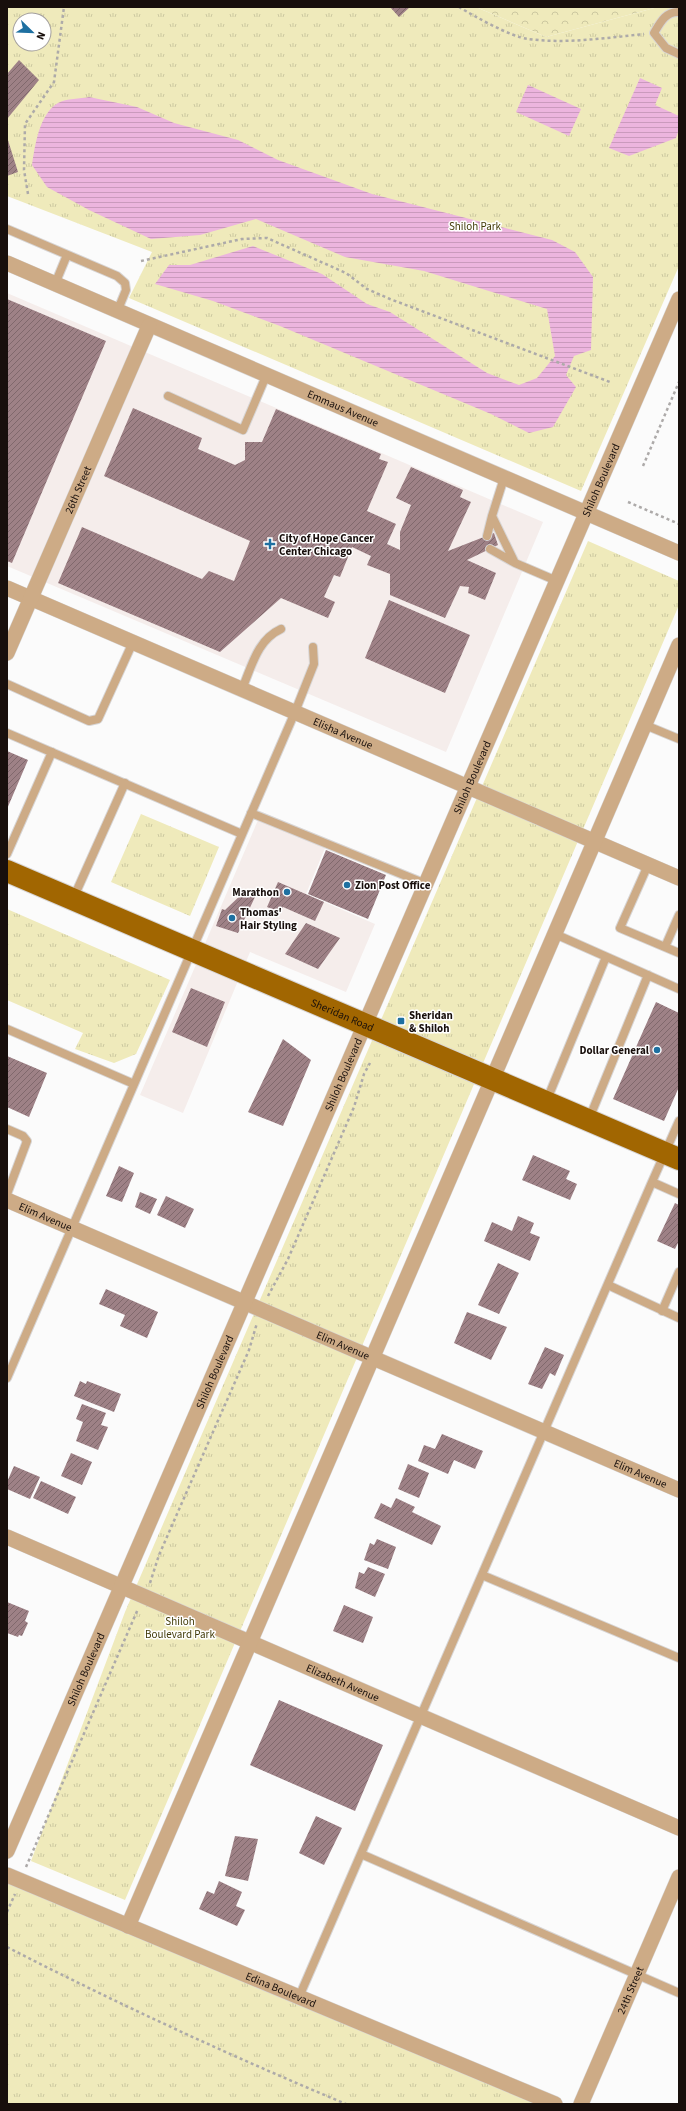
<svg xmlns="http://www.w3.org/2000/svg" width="686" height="2111" viewBox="0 0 686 2111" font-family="'Source Sans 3',sans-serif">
<defs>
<pattern id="forest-crowns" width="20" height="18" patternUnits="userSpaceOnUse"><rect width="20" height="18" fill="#efeabb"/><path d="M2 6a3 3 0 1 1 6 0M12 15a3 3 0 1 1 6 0" fill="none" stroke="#ccc8a0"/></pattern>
<pattern id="park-tufts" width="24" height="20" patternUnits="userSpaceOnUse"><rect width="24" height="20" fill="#efeabb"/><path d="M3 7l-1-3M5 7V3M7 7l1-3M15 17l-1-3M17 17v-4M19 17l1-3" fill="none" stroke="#ccc8a0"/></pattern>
<pattern id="water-rules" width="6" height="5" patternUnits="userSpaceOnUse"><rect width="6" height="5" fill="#ecb5de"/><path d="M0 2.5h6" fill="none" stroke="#ca9abd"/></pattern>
<pattern id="building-hatch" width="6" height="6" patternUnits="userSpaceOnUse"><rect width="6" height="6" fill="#9e8186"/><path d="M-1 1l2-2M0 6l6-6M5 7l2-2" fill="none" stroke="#80686c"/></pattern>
</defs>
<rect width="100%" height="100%" fill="#fbfbfb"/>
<path fill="#f5edeb" d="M7 293 543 522 446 752 7 566Z
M258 820 325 848 306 894 375 924 346 992 250 952 183 1113 140 1095Z"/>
<path fill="url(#forest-crowns)" d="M476 7H658L546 37Z"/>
<path fill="url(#park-tufts)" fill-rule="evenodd" d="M7 7H476L546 37 658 7H679V266L581 491 129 298 152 252 7 196ZM20 20H44V44H20Z
M588 541 679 581V605L125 1900 31 1861 125 1612Z
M141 814 219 847 190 916 111 882Z
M7 909 170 980 136 1054 114 1063 75 1049 83 1033 7 1000Z
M7 1875 555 2104H7Z"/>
<path fill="url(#water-rules)" d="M640 78 662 88 655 105 679 116V129L676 138 629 156 609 148Z
M528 85 581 109 569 136 516 112Z
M89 97 137 107 174 123 238 140 278 160 372 194 552 240 575 252 593 277 591 350 574 356 566 375 576 387 553 427 529 433 491 414 280 326 213 301 155 284 169 265H190L253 246 322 274 367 304 390 312 487 373 519 385 537 378 555 356 547 309 424 271 345 257 256 219 200 235 151 239 89 210 47 187 32 165C35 146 39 114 58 103 66 98 81 99 89 97Z"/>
<path fill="url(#building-hatch)" d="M390 7H410L399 17Z
M19 60 39 80 7 119V74Z
M7 137 18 172 7 176Z
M7 299 106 341 12 563 7 561Z
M133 408 202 438 198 449 235 465 245 460V442H262L276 409 381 454 379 459 388 462 367 511 396 524 387 544 400 550V532L411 505 396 498 411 467 463 490 460 497 471 502 448 551 494 533 498 545 467 560 496 573 485 600 468 593 469 587 460 586 445 618 390 595V574L367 565 371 556 352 547 340 577 334 575 324 597 335 602 328 618 281 598 220 652 58 583 82 527 202 579 209 571 234 581 250 541 104 476Z
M389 600 470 635 445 693 365 658Z
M7 751 28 760 7 809Z
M326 850 386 875 368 919 308 894Z
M278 882 324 902 315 921 283 907 280 912 267 907Z
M244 892 255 897 238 933 216 926 222 909 225 910Z
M306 923 340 938 318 969 285 954Z
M191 988 225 1002 207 1047 172 1032Z
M656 1002 679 1013V1087L664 1121 613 1099Z
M283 1039 311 1060 283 1126 248 1112Z
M7 1056 47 1073 29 1117 7 1107Z
M533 1155 570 1171 566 1179 577 1184 570 1200 522 1180Z
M119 1166 134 1173 122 1202 106 1196Z
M140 1192 157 1199 150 1214 135 1207Z
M166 1196 194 1209 185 1228 157 1215Z
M675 1203 679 1205V1241L675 1249 657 1241Z
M518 1216 534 1223 530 1233 540 1237 530 1261 484 1241 492 1222 512 1231Z
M498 1263 519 1273 499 1314 478 1305Z
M106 1289 158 1312 147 1338 120 1326 125 1315 99 1304Z
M467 1312 507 1327 491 1360 454 1343Z
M545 1347 564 1355 555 1376 550 1373 542 1389 528 1384Z
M80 1381 86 1384 87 1381 121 1394 114 1412 74 1396Z
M82 1404 106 1413 101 1425 108 1427 98 1450 76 1441 83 1422 76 1419Z
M442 1434 483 1451 475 1469 454 1460 448 1474 418 1461 424 1445 435 1449Z
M71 1453 92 1462 82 1485 61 1476Z
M408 1464 429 1473 419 1498 398 1489Z
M14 1466 40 1477 30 1499 7 1489V1482Z
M41 1481 76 1497 68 1514 33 1498Z
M396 1498 415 1507 412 1512 441 1526 432 1545 374 1518 381 1503 391 1508Z
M377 1539 396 1547 388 1569 364 1560 370 1543 374 1545Z
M368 1567 385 1574 375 1597 355 1588 359 1572 364 1574Z
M7 1602 29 1611 25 1621 28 1623 22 1636 19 1635 18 1637 7 1633Z
M344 1605 373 1617 363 1643 333 1631Z
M279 1700 383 1745 355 1811 250 1765Z
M316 1816 342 1828 324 1865 299 1853Z
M235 1836 258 1839 248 1881 225 1876Z
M219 1881 242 1892 236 1906 245 1910 237 1926 199 1909 207 1891 214 1894Z"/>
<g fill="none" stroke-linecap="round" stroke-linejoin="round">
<defs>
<path id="service" d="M679 12C666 11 660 23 654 33L666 48 679 54
M7 229 117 276 125 283 126 290 117 312
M55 284 67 255
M168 396 243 430 266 376
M504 478 492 516 515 563 557 581
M487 536 492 516
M490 549 515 563
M7 684 89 721 98 719 133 642
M242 689C252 666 257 640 281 629
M645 725 679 739
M7 733 242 834
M251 813 426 884
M7 854 52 752
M648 865 620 928 679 953
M73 899 125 783
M555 934 679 989
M665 947 679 915
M7 1029 134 1084
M546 1102 606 957
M589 1119 648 975
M679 1121 652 1182 679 1194
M7 1129 23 1136 27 1141 7 1194
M608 1285 679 1318
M662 1311 679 1272
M7 1378 295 712 314 664 313 647
M482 1575 679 1658
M361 1854 679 1993
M299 1997 652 1182"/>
<g id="minor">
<path id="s1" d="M7 263 679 553"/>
<path id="s2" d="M7 588 679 878"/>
<path id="s3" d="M7 653 149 326"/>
<path id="s4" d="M7 1200 679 1490"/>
<path id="s5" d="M7 1537 679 1828"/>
<path id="s6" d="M7 1851 679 299"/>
<path id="s7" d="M7 1875 555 2104"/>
<path d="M128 1926 679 645"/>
<path id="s8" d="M581 2104 679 1877"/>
</g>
<g id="primary">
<path id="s9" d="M7 871 679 1159"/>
</g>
</defs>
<use href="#service" stroke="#d7d5d5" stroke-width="10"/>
<use href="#minor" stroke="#d7d5d5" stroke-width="16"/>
<use href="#primary" stroke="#d7d5d5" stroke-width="24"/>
<path stroke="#adaaa9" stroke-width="2.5" stroke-dasharray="3 3" stroke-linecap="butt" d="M459 7C474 16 511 37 528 39 566 44 606 38 644 34
M28 194 24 170 25 124 54 82 64 7
M141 261 242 239 267 238 346 273 367 289 390 299 610 382
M643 466 679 382
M628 502 679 524
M268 1296 288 1259 354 1107 364 1074 370 1063
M150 1583 159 1555 249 1350 257 1323
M26 1867 138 1609
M7 1912 15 1894
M7 1947C118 2004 231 2056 346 2104"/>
<use href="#service" stroke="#cdab86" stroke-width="8"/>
<use href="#minor" stroke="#cdab86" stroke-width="15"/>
<use href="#primary" stroke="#a16601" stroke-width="22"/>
</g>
<g fill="#1e70a1" stroke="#fff" stroke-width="1.5">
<path d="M268 538h4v4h4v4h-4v4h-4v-4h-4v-4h4z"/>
<circle cx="347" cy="885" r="4"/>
<circle cx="287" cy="892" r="4"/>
<circle cx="232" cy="918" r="4"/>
<rect x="397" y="1017" width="8" height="8" rx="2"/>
<circle cx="657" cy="1050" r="4"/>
</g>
<g text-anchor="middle" stroke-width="3" stroke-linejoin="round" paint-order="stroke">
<g font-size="11" fill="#423b08" stroke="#fff">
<text x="475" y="230">Shiloh Park</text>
<text x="180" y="1625">Shiloh<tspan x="180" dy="13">Boulevard Park</tspan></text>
</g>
<g font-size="11" fill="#180f0c" stroke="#fff">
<text dy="4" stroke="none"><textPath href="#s1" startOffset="366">Emmaus Avenue</textPath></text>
<text dy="4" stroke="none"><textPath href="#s6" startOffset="1494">Shiloh Boulevard</textPath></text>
<text dy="4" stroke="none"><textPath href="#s3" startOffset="178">26th Street</textPath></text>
<text dy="4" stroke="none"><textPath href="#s2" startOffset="366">Elisha Avenue</textPath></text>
<text dy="4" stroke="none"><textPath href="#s6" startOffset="1170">Shiloh Boulevard</textPath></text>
<text dy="4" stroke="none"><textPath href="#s9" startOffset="365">Sheridan Road</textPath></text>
<text dy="4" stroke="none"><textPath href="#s6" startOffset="846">Shiloh Boulevard</textPath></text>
<text dy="4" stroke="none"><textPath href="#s4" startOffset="42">Elim Avenue</textPath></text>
<text dy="4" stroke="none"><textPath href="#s4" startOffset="366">Elim Avenue</textPath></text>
<text dy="4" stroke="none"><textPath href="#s6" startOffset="522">Shiloh Boulevard</textPath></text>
<text dy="4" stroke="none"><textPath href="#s4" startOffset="690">Elim Avenue</textPath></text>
<text dy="4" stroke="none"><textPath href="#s6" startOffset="198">Shiloh Boulevard</textPath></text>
<text dy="4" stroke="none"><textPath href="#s5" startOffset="366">Elizabeth Avenue</textPath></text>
<text dy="4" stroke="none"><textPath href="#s7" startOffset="297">Edina Boulevard</textPath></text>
<text dy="4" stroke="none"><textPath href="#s8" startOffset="124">24th Street</textPath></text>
</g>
<g font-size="11" font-weight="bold" fill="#180f0c" stroke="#fff" text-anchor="start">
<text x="279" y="542">City of Hope Cancer<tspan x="279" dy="13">Center Chicago</tspan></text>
<text x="355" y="889">Zion Post Office</text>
<text x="279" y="896" text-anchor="end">Marathon</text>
<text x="240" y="916">Thomas'<tspan x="240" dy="13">Hair Styling</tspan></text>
<text x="409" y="1019">Sheridan<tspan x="409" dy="13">&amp; Shiloh</tspan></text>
<text x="649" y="1054" text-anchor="end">Dollar General</text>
</g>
</g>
<rect width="686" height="2111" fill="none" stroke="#180f0c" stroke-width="16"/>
<g transform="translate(32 32) rotate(113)"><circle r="19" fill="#ffffff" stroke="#a39f9e"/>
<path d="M0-3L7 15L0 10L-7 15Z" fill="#1e70a1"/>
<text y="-6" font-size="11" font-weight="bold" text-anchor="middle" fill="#180f0c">N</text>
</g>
</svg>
